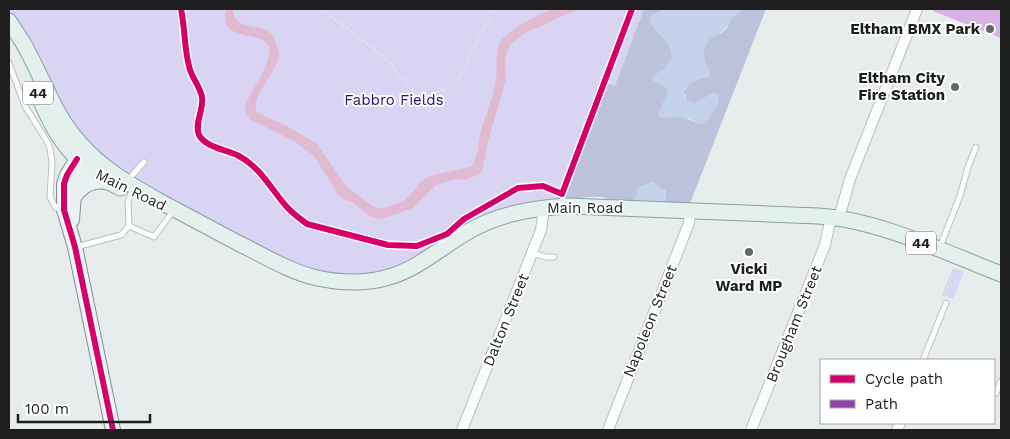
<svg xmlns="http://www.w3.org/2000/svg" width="1010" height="439" viewBox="0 0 1010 439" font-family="'Work Sans',sans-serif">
<rect width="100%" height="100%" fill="#e7ecec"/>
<path fill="#c5d2eb" d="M662 9H741C739 14 736 15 733 18 724 28 728 29 714 36L706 66 710 70V76L685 88 684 97 708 95 713 92 719 94C721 104 711 119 701 124L689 119 662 118 658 114 667 88 654 81 653 77C657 73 662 71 666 67 682 50 657 35 650 22L651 16Z
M653 182C665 187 667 193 664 205L629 203 637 194 639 187Z"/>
<path fill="#bcc2dc" d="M583 9H662L651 16 650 22C657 35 683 50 666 67 662 71 657 73 653 77L654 81 667 88 668 91 658 114 662 118 680 117 701 124C711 119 720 104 719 94L713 93 694 103 687 100 684 93C689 79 698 81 710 76V71C701 60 702 44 714 36 718 34 722 33 725 30 728 28 728 24 731 20 734 15 739 15 741 9H766L689 206 664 205 666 196 665 191 653 182 639 187C637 191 637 198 632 201 623 207 611 199 601 197 590 196 577 198 565 201L567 191 607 84 600 81 560 189 558 201 173 53Z"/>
<path fill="#dad4f4" d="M9 9H644L615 86 600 81 560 189 558 201 532 203 396 270 353 277 308 270 187 210 177 201 142 186 82 142Z
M953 268 964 272 953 299 942 295Z"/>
<path fill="#d8b1e5" d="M933 9H1001V38L933 11Z"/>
<path fill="#e0bad1" d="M226 9H233C235 36 269 19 275 40 276 44 279 51 279 55 277 73 252 95 256 111L260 114 285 125 316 143 347 187 374 207 381 208 389 207 404 201 416 189 420 182 430 176 469 167 473 165C479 154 478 139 482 127 487 112 493 96 496 80 498 67 494 53 500 42 507 31 543 10 556 9 564 8 574 9 583 9L564 15 538 28 531 29 510 44 505 59 506 78 502 93 487 145 483 168 481 173 468 179 452 180 436 185 413 208 385 218 378 219 370 216 353 203 344 199 337 194 332 184 313 155 295 142 250 119 245 110V105C252 90 266 71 269 55 275 29 228 43 225 20 224 17 226 12 226 9Z"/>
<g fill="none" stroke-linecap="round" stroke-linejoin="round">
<defs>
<path id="lane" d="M9 63 25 106 48 143 50 149 52 162 50 197 56 208 63 210
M128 180 144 162
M131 193 128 202 129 226 154 237 173 211
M562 204 564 189 602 86
M76 247 121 235 129 226
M940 247 960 196 968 167 976 147
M532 253 546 257H554
M923 360 946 303
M996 393 1001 381"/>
<path id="street" d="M839 218 850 179 917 9
M462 430 541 230 544 208
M608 430 689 223 690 211
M751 430 825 245 831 217
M897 430 900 423"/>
<path id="secondary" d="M77 159 67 175 64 184V210L75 247 113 430
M74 197C83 185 94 178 109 183
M72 220 74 194 86 167"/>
<path id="primary" d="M9 21C15 31 22 40 27 50 44 81 55 116 79 142 102 169 131 185 161 202 187 216 212 229 238 243 263 255 290 272 317 278 341 283 366 284 389 277 417 269 439 249 464 234 496 214 532 208 569 206L818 216C879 220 944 252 1001 274
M39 96C57 142 76 165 120 188"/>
</defs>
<use href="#lane" stroke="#bdbfbf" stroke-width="7"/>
<use href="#street" stroke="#bdbfbf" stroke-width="12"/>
<use href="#secondary" stroke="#7e9097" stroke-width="16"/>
<use href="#primary" stroke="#83a39e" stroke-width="17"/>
<path stroke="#d9eade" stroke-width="2" stroke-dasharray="2.5 2.5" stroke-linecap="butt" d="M323 9 337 21 386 58 414 94 422 97 444 90 453 85 460 78 481 32 496 9
M945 298 954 267"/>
<use href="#lane" stroke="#fbfcfc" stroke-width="5"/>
<use href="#street" stroke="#fbfcfc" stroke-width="10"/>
<use href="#secondary" stroke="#eaf1f3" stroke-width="14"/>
<use href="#primary" stroke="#e4f0ee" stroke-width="15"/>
<path stroke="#8e44ad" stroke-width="5" stroke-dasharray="10 5" stroke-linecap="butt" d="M34 9V10"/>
<defs>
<path id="cycleway" d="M181 9C185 27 184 47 189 66 191 77 200 86 202 97 204 110 194 123 199 135 206 148 228 150 239 156 261 168 271 189 286 206 292 213 299 218 307 224L388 245 417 246 447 234 464 219 518 188 543 186 562 194 632 9
M77 159 67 175 64 184V210L75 247 113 430"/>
</defs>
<use href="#cycleway" stroke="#fff" stroke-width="9"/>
<use href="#cycleway" stroke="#d6006c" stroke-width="6"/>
</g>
<g fill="#646666" stroke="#fff" stroke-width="2">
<circle cx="990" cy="29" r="5"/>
<circle cx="955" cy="87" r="5"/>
<circle cx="749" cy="252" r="5"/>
</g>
<g text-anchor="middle" stroke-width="4" stroke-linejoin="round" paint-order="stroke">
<g fill="#fff" stroke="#626262" stroke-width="1">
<rect x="23" y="81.5" width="30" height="23" rx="4"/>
<rect x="906" y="231.5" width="30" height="23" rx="4"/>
</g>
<g font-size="14" font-weight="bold" fill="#1e1e1e">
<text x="38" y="98">44</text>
<text x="921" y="248">44</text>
</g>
<g font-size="15" font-weight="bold" fill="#1e1e1e" stroke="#fff" text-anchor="end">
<text x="980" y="34">Eltham BMX Park</text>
<text x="945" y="83">Eltham City<tspan x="945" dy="17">Fire Station</tspan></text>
<text x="749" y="274" text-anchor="middle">Vicki<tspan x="749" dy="17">Ward MP</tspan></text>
</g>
<g font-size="15" fill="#290b7d" stroke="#fff">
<text x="394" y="105">Fabbro Fields</text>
</g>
<g font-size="15" fill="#1e1e1e" stroke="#fff">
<text transform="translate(131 190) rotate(26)" y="5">Main Road</text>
<text x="585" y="213">Main Road</text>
<text transform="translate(506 320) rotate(-68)" y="5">Dalton Street</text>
<text transform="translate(650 321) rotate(-68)" y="5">Napoleon Street</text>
<text transform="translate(794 324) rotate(-68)" y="5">Brougham Street</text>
</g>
</g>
<rect width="1010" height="439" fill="none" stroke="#1e1e1e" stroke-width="20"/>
<rect x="820" y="359" width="175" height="65" fill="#ffffff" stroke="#a5a5a5"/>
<rect x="830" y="375" width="25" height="8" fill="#d6006c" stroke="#a5a5a5"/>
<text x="865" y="384" font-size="15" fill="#1e1e1e">Cycle path</text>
<rect x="830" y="400" width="25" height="8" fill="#8e44ad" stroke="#a5a5a5"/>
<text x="865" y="409" font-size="15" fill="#1e1e1e">Path</text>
<path d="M18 414v8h132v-8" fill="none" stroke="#1e1e1e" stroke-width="2.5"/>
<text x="25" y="414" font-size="15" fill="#1e1e1e" stroke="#ffffff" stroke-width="4" paint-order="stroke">100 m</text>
</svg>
